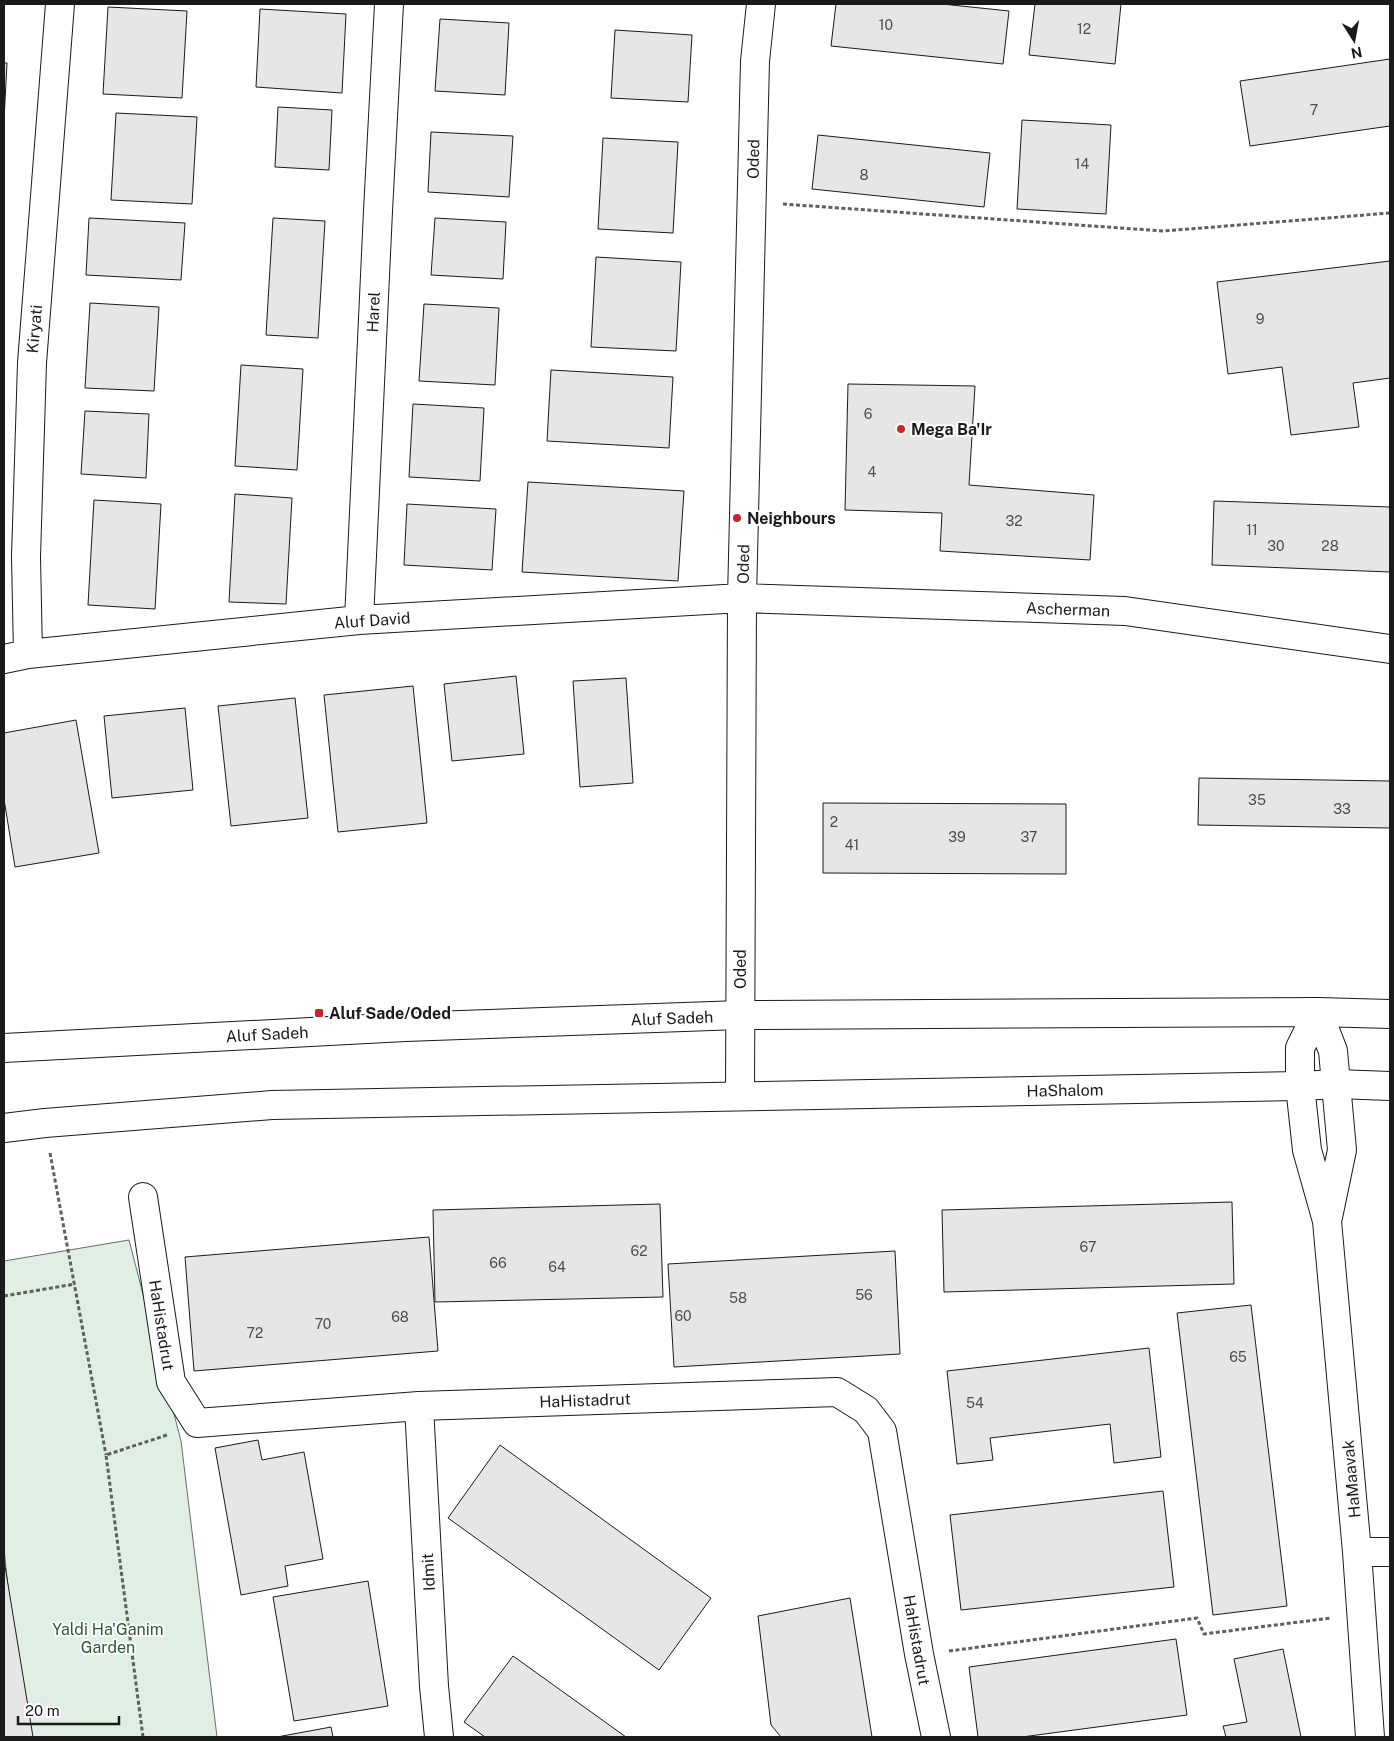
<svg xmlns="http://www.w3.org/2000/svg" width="1394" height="1741" viewBox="0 0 1394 1741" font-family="'Public Sans',sans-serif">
<rect width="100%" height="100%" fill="#fff"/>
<path fill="#e0efe3" stroke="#6a6a6a" d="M129 1240 181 1441 217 1737H23L4 1548V1261Z"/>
<path fill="#e6e6e6" stroke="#1a1a1a" d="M836 4H942L1009 11 1003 64 831 46Z
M1035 4H1121L1115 64 1029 55Z
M108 7 187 11 182 98 103 94Z
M260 9 346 14 342 93 256 87Z
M440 19 509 23 505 95 435 91Z
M615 30 692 35 688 102 611 98Z
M1390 59V126L1250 146 1240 81Z
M4 63H7L4 120Z
M278 107 332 110 329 170 275 167Z
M116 113 197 117 192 204 111 200Z
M1022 120 1111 125 1106 214 1017 209Z
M431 132 513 136 509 197 428 192Z
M818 135 990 153 984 207 812 189Z
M603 138 678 142 673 233 598 229Z
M89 218 185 223 181 280 86 275Z
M273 218 325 221 318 338 266 335Z
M435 218 506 222 503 279 431 275Z
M596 257 681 262 676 351 591 347Z
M1390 261V378L1353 383 1359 427 1291 435 1282 367 1228 374 1217 282Z
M90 303 159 307 154 391 85 388Z
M424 304 499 308 495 385 419 381Z
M241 365 303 369 297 470 235 466Z
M551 370 673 377 669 448 547 441Z
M848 384 975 386 969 485 1094 495 1090 560 940 551 942 513 845 510Z
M413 404 484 408 480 481 409 477Z
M85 411 149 414 146 478 81 474Z
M528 482 684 491 678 581 522 572Z
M235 494 292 498 286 604 229 602Z
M94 500 161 504 155 609 88 605Z
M1214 501 1390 507V572L1212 565Z
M407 504 496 509 492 570 404 565Z
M516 676 524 754 452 761 444 684Z
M626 678 633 783 580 787 573 681Z
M413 686 427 823 338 832 324 695Z
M295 698 308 818 231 826 218 706Z
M185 708 193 790 112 798 104 716Z
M76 720 99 853 15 867 4 799V733Z
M1199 778 1390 781V828L1198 825Z
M823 803 1066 804V874L823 873Z
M1232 1202 1234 1284 944 1292 942 1210Z
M660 1204 663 1297 435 1302 433 1210Z
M429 1237 438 1351 194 1371 185 1257Z
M895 1251 900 1354 674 1367 668 1264Z
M1251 1305 1287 1606 1213 1615 1177 1313Z
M1149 1348 1161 1457 1114 1463 1110 1424 990 1438 993 1460 957 1464 947 1371Z
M258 1440 262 1460 304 1452 323 1559 285 1566 288 1586 241 1595 215 1448Z
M500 1445 711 1598 659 1670 448 1518Z
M1163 1491 1174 1587 961 1610 950 1515Z
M4 1560 33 1737H4Z
M368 1581 388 1706 294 1721 273 1597Z
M850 1598 872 1737H781L771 1725 758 1616Z
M1176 1639 1187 1715 1022 1737H978L969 1667Z
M1283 1649 1301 1737H1226L1223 1726 1247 1722 1234 1659Z
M513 1656 626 1737H485L464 1722Z
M331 1727 333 1737H277Z"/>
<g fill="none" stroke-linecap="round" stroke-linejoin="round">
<defs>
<path id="minor" d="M359 620 378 211 389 4
M28 654 26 557 32 363 60 4
M4 659 28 654 359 620 742 598 1125 611 1390 649
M1318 1012 1300 1048V1086L1307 1150 1327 1221 1357 1552 1370 1737
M1318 1012 1333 1051 1342 1150 1328 1217
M740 1095 742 598 755 61 761 4
M143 1197 171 1382 197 1423 419 1406 837 1392 866 1410 882 1431 919 1654 936 1737
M419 1406 434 1686 439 1737
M1357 1552H1390"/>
<path id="major" d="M4 1048 405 1027 740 1015 1318 1012 1390 1014
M4 1128 45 1123 272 1105 1300 1086 1337 1084 1390 1086"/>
</defs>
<use href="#minor" stroke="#1a1a1a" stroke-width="30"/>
<use href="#major" stroke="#1a1a1a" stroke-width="30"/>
<path stroke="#5f5f5f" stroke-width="3" stroke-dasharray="4 2.5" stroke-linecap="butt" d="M783 204 1163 231 1390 213
M50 1153 106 1455
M4 1296 75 1284
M949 1651 1197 1618 1204 1634 1331 1618
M143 1737 106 1455 167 1435"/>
<use href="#minor" stroke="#fff" stroke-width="28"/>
<use href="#major" stroke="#fff" stroke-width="28"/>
</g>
<g fill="#c62828" stroke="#fff" stroke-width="2">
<circle cx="901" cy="429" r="5"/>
<circle cx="737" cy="518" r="5"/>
<rect x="314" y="1008" width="10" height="10" rx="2.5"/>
</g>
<g text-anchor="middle" stroke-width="4" stroke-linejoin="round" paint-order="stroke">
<g font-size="14" fill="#4d4d4d">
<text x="886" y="30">10</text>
<text x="1084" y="34">12</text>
<text x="1314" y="115">7</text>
<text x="1082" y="169">14</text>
<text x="864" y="180">8</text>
<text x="1260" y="324">9</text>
<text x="868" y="419">6</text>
<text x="872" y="477">4</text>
<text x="1014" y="526">32</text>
<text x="1252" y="535">11</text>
<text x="1276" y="551">30</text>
<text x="1330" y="551">28</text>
<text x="1257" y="805">35</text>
<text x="1342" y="814">33</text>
<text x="834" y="827">2</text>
<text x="957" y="842">39</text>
<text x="1029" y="842">37</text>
<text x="852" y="850">41</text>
<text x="1088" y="1252">67</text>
<text x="639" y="1256">62</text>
<text x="498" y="1268">66</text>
<text x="557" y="1272">64</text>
<text x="864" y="1300">56</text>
<text x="738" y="1303">58</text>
<text x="683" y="1321">60</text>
<text x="400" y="1322">68</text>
<text x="323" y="1329">70</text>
<text x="255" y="1338">72</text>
<text x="1238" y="1362">65</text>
<text x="975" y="1408">54</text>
</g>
<g font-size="16" fill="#1a1a1a" stroke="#fff">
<text transform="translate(753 159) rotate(-89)" y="6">Oded</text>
<text transform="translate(373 312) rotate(-87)" y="6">Harel</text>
<text transform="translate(34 329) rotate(-85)" y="6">Kiryati</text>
<text transform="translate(743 564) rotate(-89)" y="6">Oded</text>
<text transform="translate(1068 609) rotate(2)" y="6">Ascherman</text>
<text transform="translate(372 620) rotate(-4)" y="6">Aluf David</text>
<text transform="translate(740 969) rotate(-90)" y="6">Oded</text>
<text transform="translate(672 1018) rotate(-2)" y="6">Aluf Sadeh</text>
<text transform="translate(267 1034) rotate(-3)" y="6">Aluf Sadeh</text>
<text transform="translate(1065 1090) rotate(-1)" y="6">HaShalom</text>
<text transform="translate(162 1325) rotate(81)" y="6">HaHistadrut</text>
<text transform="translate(585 1400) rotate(-2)" y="6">HaHistadrut</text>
<text transform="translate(1351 1479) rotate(-95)" y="6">HaMaavak</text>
<text transform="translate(428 1572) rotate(-93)" y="6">Idmit</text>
<text transform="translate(917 1640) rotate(80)" y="6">HaHistadrut</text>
</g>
<g font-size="16" font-weight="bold" fill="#1a1a1a" stroke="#fff" text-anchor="start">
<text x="911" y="435">Mega Ba'Ir</text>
<text x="747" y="524">Neighbours</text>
<text x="329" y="1019">Aluf Sade/Oded</text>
</g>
<g font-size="16" fill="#2b5a34" stroke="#fff">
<text x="108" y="1635">Yaldi Ha'Ganim<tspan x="108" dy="18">Garden</tspan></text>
</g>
</g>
<rect width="1394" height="1741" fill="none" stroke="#1a1a1a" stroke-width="10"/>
<g transform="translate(1354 40) rotate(169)" stroke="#ffffff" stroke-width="4" paint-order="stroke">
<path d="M0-4L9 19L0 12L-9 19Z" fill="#1a1a1a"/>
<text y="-8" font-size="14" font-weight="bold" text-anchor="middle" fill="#1a1a1a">N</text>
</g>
<path d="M18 1716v8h101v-8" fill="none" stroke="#1a1a1a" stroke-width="2.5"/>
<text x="25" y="1716" font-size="15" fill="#1a1a1a" stroke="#ffffff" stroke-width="4" paint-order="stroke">20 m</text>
</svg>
